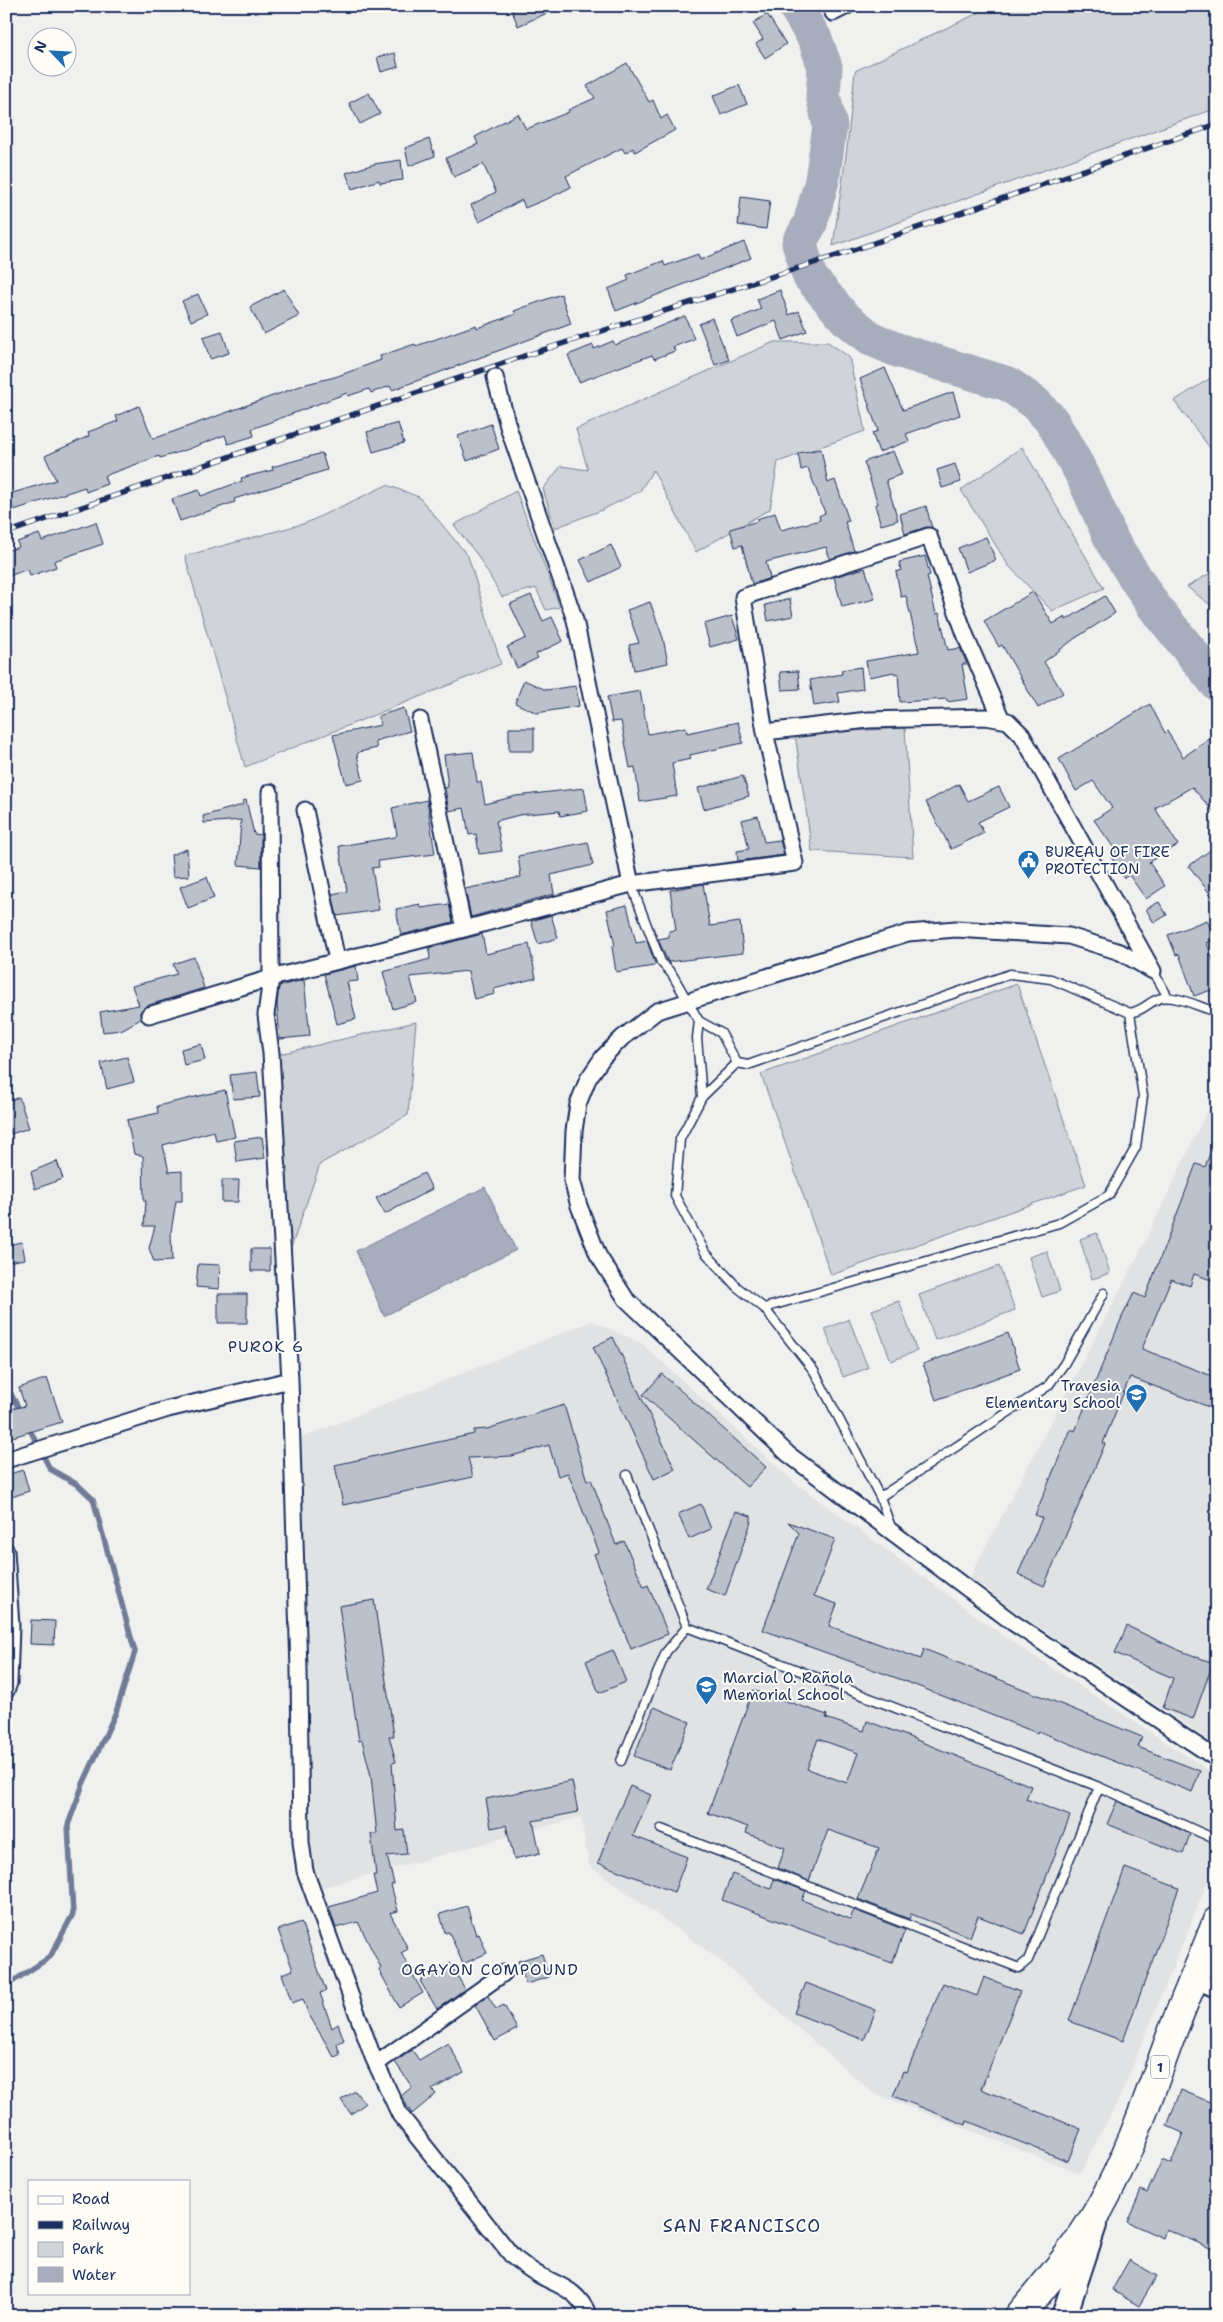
<svg xmlns="http://www.w3.org/2000/svg" width="1223" height="2322" viewBox="0 0 1223 2322" font-family="'Shantell Sans',sans-serif">
<rect width="100%" height="100%" fill="#f0f0ee"/>
<filter id="ink" filterUnits="userSpaceOnUse"><feTurbulence type="fractalNoise" baseFrequency=".02" numOctaves="2"/><feDisplacementMap in="SourceGraphic" scale="10" xChannelSelector="R" yChannelSelector="G"/><feConvolveMatrix kernelMatrix="1 2 1 2 8 2 1 2 1" color-interpolation-filters="sRGB"/></filter>
<g filter="url(#ink)">
<path fill="#e0e2e3" d="M1217 1090V1745L1018 1613 970 1577 1140 1252Z
M592 1321 641 1343 794 1482 1002 1635 1217 1776V1859L1121 2095 1080 2173 873 2093 721 1961 589 1865 581 1817 320 1888 309 1849 299 1439Z"/>
<path fill="#d0d3d8" stroke="#76819b" d="M993 6H1217V108L833 246 847 148 855 71Z
M774 342H828L849 357 865 431 778 462 770 509 696 552 653 470 640 491 602 510 555 528 543 489 561 466 588 470 576 429Z
M1217 374V457L1174 401Z
M1022 447 1104 588 1052 611 1008 565 961 490Z
M387 485 419 497 468 556 501 664 245 767 185 556 306 523Z
M516 491 560 607 546 610 536 588 502 597 478 556 454 525Z
M1217 569V610L1187 587Z
M905 728 913 857 812 851 795 734Z
M1017 984 1086 1185 831 1275 761 1074Z
M416 1022 408 1115 320 1164 291 1248 279 1054Z
M1097 1233 1110 1273 1092 1279 1080 1239Z
M1047 1251 1060 1291 1042 1297 1029 1257Z
M999 1266 1015 1310 935 1340 919 1295Z
M899 1301 917 1351 891 1361 872 1310Z
M849 1319 868 1368 843 1377 825 1329Z"/>
<path fill="#a7adbd" stroke="#6f7b97" d="M485 1187 516 1250 384 1316 356 1251Z"/>
<g fill="none" stroke-linecap="round" stroke-linejoin="round">
<path stroke="#6f7b97" stroke-width="5.5" d="M6 1385 22 1414
M6 1986 50 1957 73 1914 68 1825 83 1784 116 1712 135 1652 93 1499 78 1485 50 1469 28 1426"/>
<path stroke="#a7adbd" stroke-width="35" d="M795 6 815 39 825 67 823 95 830 126 822 180 810 224 799 243 810 277 845 318 872 339 897 350 1008 384 1035 403 1052 421 1083 476 1113 543 1153 605 1217 684"/>
</g>
<path fill="#bbc0ca" stroke="#1b2f5e" fill-rule="evenodd" d="M510 6H563L518 26Z
M767 14 786 44 765 58 756 44 763 39 753 23Z
M395 53 398 67 381 72 377 57Z
M627 63 649 102 653 100 661 119 667 115 675 130 635 152 633 148 625 153 622 148 566 176 571 187 549 198 525 208 522 200 479 222 471 205 496 192 483 164 454 177 446 158 478 144 475 137 518 114 526 129 569 112 568 110 595 98 587 86Z
M739 85 747 104 721 115 713 96Z
M369 93 380 114 360 124 349 103Z
M429 139 435 156 409 166 405 148Z
M401 160 403 180 380 183 379 180 352 189 346 173 374 164Z
M741 197 770 201 766 229 738 225Z
M744 242 751 258 616 311 608 289 629 280 627 275 663 261 665 266 698 254 700 260Z
M284 289 299 316 264 334 250 307Z
M780 290 789 315 799 311 807 331 783 340 776 321 737 337 731 321 761 309 757 299Z
M198 294 207 314 191 321 182 301Z
M561 294 571 324 392 390 390 386 371 393 369 389 348 396 347 393 252 429 254 436 228 444 225 435 186 450 160 458 159 456 104 476 107 484 86 492 85 487 14 510 9 494 56 480 45 456 89 436 88 432 118 421 116 416 139 406 153 439 306 384 335 377 381 360 380 356 415 344 416 346 476 325 477 328 516 314 514 311Z
M685 316 694 339 673 347 675 351 654 359 652 355 579 382 568 355 593 345 594 349 613 341 615 345Z
M712 318 729 360 715 365 699 324Z
M222 331 229 353 210 359 203 337Z
M885 368 903 410 953 392 960 415 906 434 909 441 879 452 872 433 878 431 860 379Z
M398 423 404 443 373 452 367 432Z
M491 424 499 449 467 461 458 436Z
M821 449 828 483 835 480 849 521 845 522 854 551 830 559 826 547 766 562 770 578 752 584 742 545 735 547 730 529 758 521 757 519 775 513 781 530 820 520 819 516 825 513 808 468 801 470 798 453Z
M893 451 902 474 886 480 898 520 881 525 875 505 878 504 864 462Z
M322 453 327 470 234 499 235 502 180 521 172 499 199 490 201 496 242 481 241 478 273 470 272 467Z
M955 464 961 482 942 488 937 470Z
M926 506 932 528 926 527 905 534 900 514Z
M96 522 103 544 54 561 56 567 30 576 28 569 6 577V551L19 547 17 542 39 534 42 541Z
M986 537 996 560 967 572 958 548Z
M611 545 621 567 591 582 580 560Z
M925 556 930 575 927 576 936 614 939 613 948 650 960 648 967 664H962L968 699 947 702V699L900 702 898 673 895 674 894 672 869 677 866 661 919 652 906 596 901 597 896 572 901 570 899 562Z
M865 568 875 599 842 607 834 577Z
M1033 592 1053 624 1065 617 1066 620 1105 596 1115 613 1074 639 1044 662 1063 693 1038 708 1002 645 999 647 984 621Z
M531 595 543 621 552 617 563 641 536 654 538 658 517 668 507 647 526 638 510 604Z
M790 599 793 616 768 621 765 605Z
M650 602 663 638 668 663 634 670 629 645 639 643 627 610Z
M732 616 739 639 710 647 704 624Z
M861 667 863 689 838 693 840 702 814 706 810 680 842 674 841 670Z
M798 671 800 689 782 690 780 672Z
M524 680 546 690 576 686 579 706 537 713 515 703Z
M640 691 648 734 686 727 687 733 738 722 743 743 690 755 691 759 672 763 677 796 640 802 635 767 630 768 621 721 612 722 607 697Z
M1150 704 1165 733 1167 731 1183 757 1217 734V816L1192 787 1155 808 1178 845 1149 862 1165 886 1146 899 1129 875 1124 878 1110 855 1116 851 1094 820 1112 808 1093 781 1076 791 1059 759Z
M404 708 410 731 375 741 377 748 359 752 357 755 363 780 346 784 333 735 381 725 378 716Z
M509 728H534V751H509Z
M473 752 477 782H481L485 804 516 796 584 788 588 811 560 816 559 811 519 815 496 821 502 851 479 854 476 834 469 835 464 808 449 811 445 788 448 787 444 755Z
M743 776 749 796 704 809 698 788Z
M959 784 968 801 999 787 1009 807 978 822 984 833 951 849 926 802Z
M246 800 254 834 261 835V867L238 865 241 820 204 823 203 816 242 805 243 801Z
M427 800 435 854 378 861 379 867 372 868 379 910 337 916 332 894 347 891 339 846 395 837 397 835 392 808Z
M758 816 764 842 780 840 784 855 738 861 737 851 749 849 742 820Z
M588 842 593 865 551 875 554 894 471 917 465 889 521 877 518 856Z
M1217 845V903L1189 866Z
M187 849 189 876 173 877 171 855Z
M207 877 214 898 188 908 180 887Z
M703 884 710 926 740 922 743 953 668 962 658 939 669 937V931L676 930 670 890Z
M1159 902 1167 915 1154 923 1146 909Z
M420 904 421 908 449 904 453 922 401 935 396 909Z
M627 905 636 943 647 941 655 963 654 966 616 972 612 947 615 946 607 910Z
M551 915 558 938 538 944 531 921Z
M1207 920 1215 940 1207 943 1217 971V988L1194 996 1179 954 1176 955 1168 935Z
M482 934 486 954 529 944 536 978 494 989 495 994 474 999 468 971 410 977 417 1002 393 1009 383 972 430 959 429 948Z
M194 957 204 988 146 1006 140 1012 141 1019 121 1030 103 1032 100 1012 139 1005 132 986 177 974 173 964Z
M356 966 358 981 347 982 356 1019 337 1024 324 974Z
M304 980 310 1036 280 1039 277 1004 279 986Z
M201 1044 205 1060 184 1065 181 1049Z
M127 1057 134 1082 107 1089 101 1063Z
M257 1072 260 1097 233 1099 230 1075Z
M225 1090 235 1137 216 1141 214 1131 163 1145 169 1172 182 1171V1201H176L171 1232 172 1261 154 1262 149 1248 155 1226H144L146 1201H144L143 1156 134 1154 127 1120 158 1113 157 1106Z
M19 1097 29 1128 11 1134 6 1120V1102Z
M262 1137 265 1158 237 1162 234 1141Z
M1215 1139 1217 1282 1194 1274 1190 1286 1171 1279 1142 1349 1217 1378V1410L1130 1377 1103 1443 1105 1444 1044 1586 1018 1574 1042 1518 1035 1515 1071 1429 1075 1431 1122 1317 1134 1293 1145 1298 1196 1164 1205 1167Z
M57 1161 63 1179 35 1189 31 1172Z
M424 1173 432 1189 385 1214 376 1198Z
M222 1180H239L238 1202H222Z
M22 1242 25 1259 8 1262 6 1245Z
M251 1249H270V1271H251Z
M198 1264 220 1265 219 1289 196 1287Z
M218 1294H247V1323H218Z
M1008 1333 1020 1369 936 1400 923 1364Z
M613 1337 675 1469 654 1479 593 1347Z
M662 1374 766 1467 747 1487 643 1395Z
M47 1378 62 1422 6 1439V1410L25 1406 19 1388Z
M564 1405 587 1481 591 1479 616 1545 624 1541 644 1587 648 1585 668 1634 631 1649 594 1554 599 1552 568 1473 558 1476 549 1445 512 1456 468 1458 473 1477 343 1505 335 1465 474 1434V1430L487 1429Z
M23 1470 29 1491 6 1499V1475Z
M701 1504 711 1529 689 1539 678 1514Z
M736 1511 751 1516V1522L725 1596 706 1589Z
M788 1522 835 1539 814 1596 837 1604 829 1626 921 1659 924 1649 1142 1737 1138 1747 1200 1771 1192 1792 1038 1731 1037 1733 902 1680 763 1630 799 1533Z
M374 1600 394 1736H389L396 1762 392 1763 397 1831 404 1830 407 1854 387 1856 394 1884 391 1885 398 1911 390 1913 408 1949 401 1953 423 1993 399 2007 379 1970 381 1968 358 1922 336 1928 329 1907 377 1893 373 1875H376L371 1834H377L371 1776 362 1740 359 1741 339 1606Z
M31 1620 55 1621 54 1645 30 1644Z
M1127 1626 1176 1649 1213 1663 1193 1719 1163 1708 1173 1678 1115 1653Z
M613 1650 626 1682 599 1693 586 1661Z
M753 1690 827 1715 826 1718 864 1731 867 1721 899 1733 1031 1786 1026 1799 1070 1816 1024 1934 978 1916 970 1937 911 1914 909 1919 858 1899 879 1848 828 1830 809 1881 778 1868 785 1848 746 1833 748 1827 708 1813ZM818 1739 858 1753 847 1783 807 1769Z
M654 1707 690 1722 670 1770 634 1756Z
M572 1781 578 1812 533 1821 540 1853 514 1859 506 1825 491 1828 486 1799Z
M630 1786 651 1795 633 1836 687 1857 674 1892 598 1863 611 1828Z
M1117 1801 1190 1834 1183 1854 1107 1824Z
M1125 1868 1179 1888 1123 2041 1069 2021Z
M732 1874 771 1889 774 1879 806 1891 802 1900 850 1919 854 1910 905 1930 892 1963 722 1900Z
M467 1906 476 1935 479 1934 487 1953 463 1964 449 1932 445 1933 440 1914Z
M301 1922 326 1991 320 1993 332 2028 338 2024 344 2040 337 2044 340 2055 334 2057 308 2013 303 1999 292 2003 282 1974 293 1970 278 1930Z
M542 1954 549 1977 526 1984 518 1961Z
M450 1963 465 1989 437 2009 420 1981Z
M984 1977 1020 1991 981 2089 1081 2129 1068 2161 967 2121 966 2125 893 2096 903 2071 907 2072 943 1983 977 1996Z
M806 1983 876 2010 864 2040 794 2013Z
M488 1996 496 2009 504 2005 517 2029 495 2041 475 2005Z
M448 2043 464 2072 432 2090 436 2094 412 2114 401 2096 412 2087 395 2062 412 2050 419 2060Z
M1181 2090 1217 2105V2251L1166 2229 1163 2238 1127 2222 1141 2190 1147 2193 1162 2160 1171 2164 1183 2133 1167 2126Z
M355 2091 365 2104 351 2114 341 2100Z
M1129 2260 1157 2276 1139 2306 1112 2290Z"/>
<g fill="none" stroke-linecap="round" stroke-linejoin="round">
<defs>
<path id="lane" d="M631 884 661 962 672 974 699 1021 697 1038 702 1097
M1153 971 1168 997
M699 1021 721 1033 737 1063 748 1065 1010 974 1051 979 1130 1013C1145 1010 1147 1003 1158 999 1175 993 1200 1008 1217 1012
M737 1063 702 1097 680 1139 675 1196 705 1252 737 1287 764 1308 814 1371 880 1497
M764 1308 1059 1223 1109 1195 1136 1147 1143 1096 1130 1013
M627 1475 687 1627 1099 1787 1217 1840
M892 1530 880 1497 1048 1386 1064 1364 1104 1293
M621 1761 666 1652 687 1627
M661 1829 1019 1968 1028 1960 1099 1787"/>
<path id="street" d="M833 13 847 6
M495 377 509 430 575 620 631 884
M420 720 464 929
M765 732 868 720 986 717 1008 721 1022 735 1153 971
M270 792 271 978 266 1015 271 1053 290 1380 299 1670 301 1842 305 1871 373 2057 400 2115 513 2257C521 2263 530 2270 539 2275 562 2287 578 2290 589 2316
M305 810 337 960
M1153 971 1120 952 1069 936 956 929 908 933 657 1011 622 1038 603 1057 588 1079 578 1104 574 1131 572 1180 579 1206 598 1255 626 1299 788 1454 1012 1622 1217 1759
M149 1015 271 978 464 929 631 884 795 863 765 732 743 597 929 536 968 642 1002 720
M6 1460 168 1409 290 1380
M6 1551 11 1626 9 1683 6 1691
M1192 1979 1217 1990
M376 2064 504 1973"/>
<path id="primary" d="M1064 2316 1094 2225"/>
<path id="highway" d="M1019 2316C1047 2282 1077 2247 1099 2209 1129 2155 1148 2099 1169 2041 1184 2000 1202 1961 1217 1921"/>
</defs>
<use href="#lane" stroke="#1b2f5e" stroke-width="11"/>
<use href="#street" stroke="#1b2f5e" stroke-width="19"/>
<use href="#primary" stroke="#1b2f5e" stroke-width="28"/>
<use href="#highway" stroke="#1b2f5e" stroke-width="31"/>
<use href="#lane" stroke="#fdfcf7" stroke-width="8"/>
<use href="#street" stroke="#fdfcf7" stroke-width="15"/>
<use href="#primary" stroke="#fdfcf7" stroke-width="24"/>
<use href="#highway" stroke="#fdfcf7" stroke-width="28"/>
<defs>
<path id="rail" d="M6 533 524 356 839 255 1217 124"/>
</defs>
<use href="#rail" stroke="#1b2f5e" stroke-width="5.5"/>
<use href="#rail" stroke="#fdfcf7" stroke-width="4" stroke-dasharray="11" stroke-linecap="butt"/>
</g>
</g>
<defs>
<symbol id="civic-pin" viewBox="-11 -11 22 30"><path d="M0 17L-7.5 6A9.5 9.5 0 1 1 7.5 6Z" fill="#1f6fb2" stroke="#fdfcf7"/><path d="M-.6-6.5H3V-4.5H.6V-3L4-1V1h2V6H-6V1h2V-1L-.6-3ZM-1.2 2.5V6h2.4V2.5Z" fill="#fff"/></symbol>
<symbol id="school-pin" viewBox="-11 -11 22 30"><path d="M0 17L-7.5 6A9.5 9.5 0 1 1 7.5 6Z" fill="#1f6fb2" stroke="#fdfcf7"/><path d="M0-5L7-2L0 1L-7-2ZM-4 1L0 2.5L4 1V4Q0 6-4 4Z" fill="#fff"/></symbol>
</defs>
<g fill-rule="evenodd">
<use href="#civic-pin" x="1016" y="848" width="25" height="34"/>
<use href="#school-pin" x="1124" y="1382" width="25" height="34"/>
<use href="#school-pin" x="694" y="1674" width="25" height="34"/>
</g>
<g text-anchor="middle" stroke-width="4" stroke-linejoin="round" paint-order="stroke">
<rect fill="#fdfcf7" stroke="#5f6c8c" stroke-width="1" x="1151" y="2055.5" width="18" height="23" rx="4"/>
<g font-size="14" font-weight="bold" fill="#1b2f5e">
<text x="1160" y="2072">1</text>
</g>
<g font-size="15" fill="#1b2f5e" stroke="#fdfcf7" text-anchor="start">
<text x="1045" y="857">BUREAU OF FIRE<tspan x="1045" dy="17">PROTECTION</tspan></text>
<text x="1120" y="1391" text-anchor="end">Travesia<tspan x="1120" dy="17">Elementary School</tspan></text>
<text x="723" y="1683">Marcial O. Rañola<tspan x="723" dy="17">Memorial School</tspan></text>
</g>
<g font-size="16" letter-spacing="1" fill="#1b2f5e" stroke="#fdfcf7">
<text x="266" y="1352">PUROK 6</text>
<text x="490" y="1975">OGAYON COMPOUND</text>
</g>
<g font-size="18" letter-spacing="1" fill="#1b2f5e" stroke="#fdfcf7">
<text x="742" y="2232">SAN FRANCISCO</text>
</g>
</g>
<rect width="1223" height="2322" fill="none" stroke="#fdfcf7" stroke-width="25"/>
<rect x="12" y="12" width="1198" height="2297" fill="none" stroke="#1b2f5e" stroke-width="2" filter="url(#ink)"/>
<rect x="28" y="2180" width="162" height="115" fill="#fdfcf7" stroke="#a3aaba"/>
<rect x="38" y="2196" width="25" height="8" fill="#fdfcf7" stroke="#a3aaba"/>
<text x="72" y="2204" font-size="15" fill="#1b2f5e">Road</text>
<rect x="38" y="2221" width="25" height="8" fill="#1b2f5e" stroke="#a3aaba"/>
<text x="72" y="2230" font-size="15" fill="#1b2f5e">Railway</text>
<rect x="38" y="2242" width="25" height="15" fill="#d0d3d8" stroke="#a3aaba"/>
<text x="72" y="2254" font-size="15" fill="#1b2f5e">Park</text>
<rect x="38" y="2267" width="25" height="15" fill="#a7adbd" stroke="#a3aaba"/>
<text x="72" y="2280" font-size="15" fill="#1b2f5e">Water</text>
<g transform="translate(52 52) rotate(295)"><circle r="24" fill="#fdfcf7" stroke="#a3aaba"/>
<path d="M0-4L9 19L0 12L-9 19Z" fill="#1f6fb2"/>
<text y="-8" font-size="14" font-weight="bold" text-anchor="middle" fill="#1b2f5e">N</text>
</g>
</svg>
